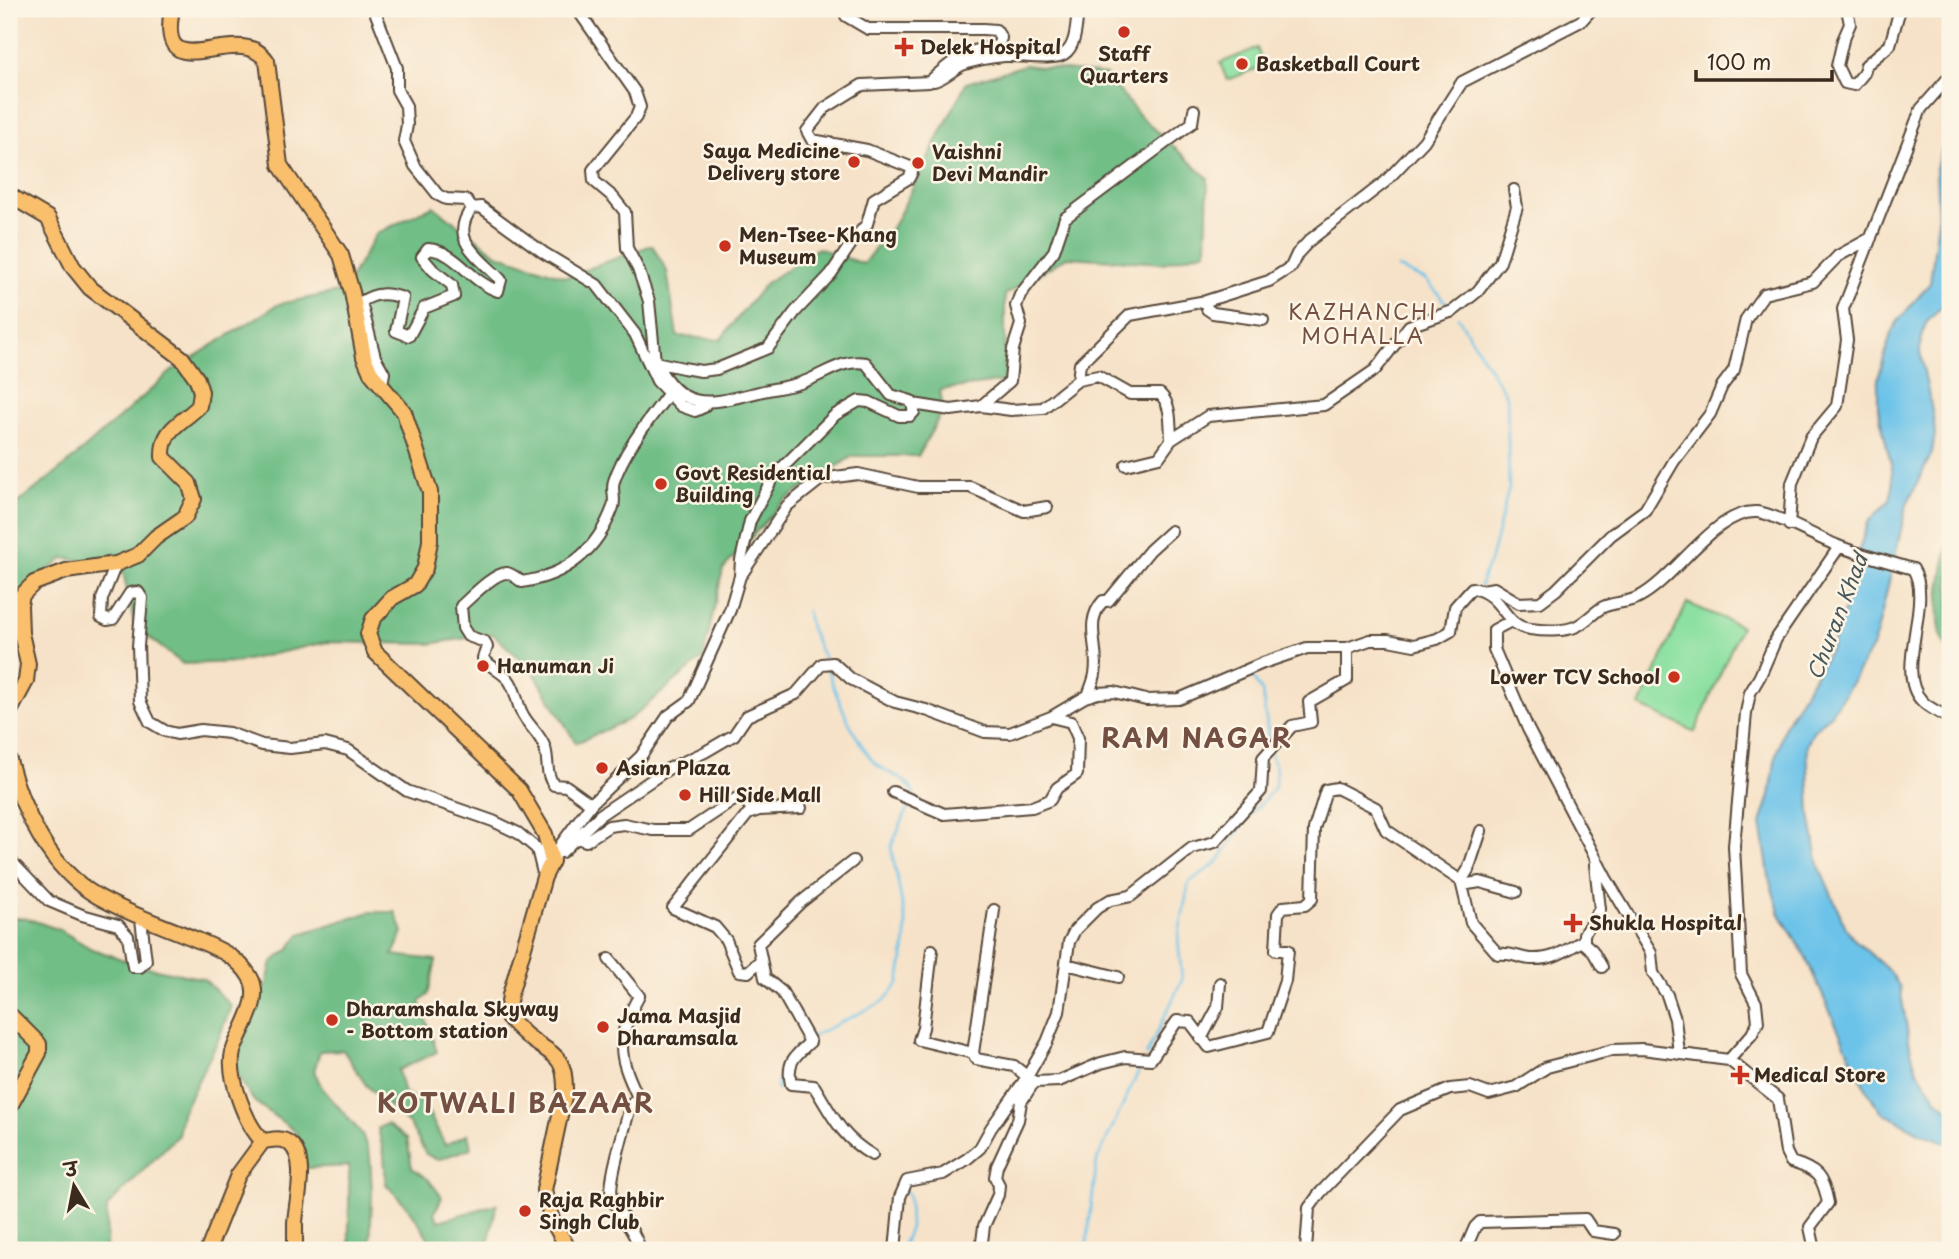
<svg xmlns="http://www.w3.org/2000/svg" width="1959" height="1259" viewBox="0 0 1959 1259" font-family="'Playpen Sans','Playpen Sans Deva',sans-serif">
<rect width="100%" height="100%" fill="#fcf5e5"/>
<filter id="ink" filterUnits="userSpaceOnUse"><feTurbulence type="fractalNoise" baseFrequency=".0143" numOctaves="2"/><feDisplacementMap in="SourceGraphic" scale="14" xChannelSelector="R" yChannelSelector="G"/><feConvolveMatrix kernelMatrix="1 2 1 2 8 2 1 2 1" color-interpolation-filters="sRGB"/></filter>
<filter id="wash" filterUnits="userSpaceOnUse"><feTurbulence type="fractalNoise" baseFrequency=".00686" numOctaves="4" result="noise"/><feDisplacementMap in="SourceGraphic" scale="28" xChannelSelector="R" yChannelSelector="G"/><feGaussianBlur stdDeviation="1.57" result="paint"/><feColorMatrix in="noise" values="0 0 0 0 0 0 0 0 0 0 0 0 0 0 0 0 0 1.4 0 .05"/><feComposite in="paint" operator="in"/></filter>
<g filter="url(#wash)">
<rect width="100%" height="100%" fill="#f6e2c8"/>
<path fill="#8ce0a1" stroke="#648560" stroke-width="2" d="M1257 48 1264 66 1227 80 1220 63Z
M1687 603 1741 626 1695 732 1640 706Z"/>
<path fill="#71be87" stroke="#567452" stroke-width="2" d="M1025 65 1106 75 1140 116 1208 178 1206 251 1163 263 1067 257 1005 295V381L940 390 943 410 918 456H853L784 501 723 569 703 658 630 719 576 743 533 671 493 634 429 644 327 642 237 662 183 664 135 627 122 567 64 558 9 601V510L67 464 173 370 279 304 343 291 376 234 433 206 497 254 566 277 652 245 667 271 677 336 720 340 765 284 818 248 863 264 895 223 966 83Z
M1950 531V653C1927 624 1945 566 1950 531Z
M370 912H395L403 932 393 955 436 960 428 995 420 1002 437 1052 398 1070 404 1094 423 1102 445 1145 468 1134 471 1148 437 1160 426 1154 410 1125 366 1085 343 1050 320 1051 314 1071 322 1088 362 1134 370 1156 372 1193 370 1250H349V1166L307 1168 296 1132 254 1101 235 1072 236 1042 266 986 272 962 288 950 300 934Z
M9 918H26L60 930 90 948 141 966 204 979 231 1006 218 1040 182 1113 178 1135 107 1207 106 1250H9Z
M387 1124 407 1139 412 1168 429 1180 442 1197 434 1214 439 1221 497 1204 488 1244 489 1250H436L411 1211 386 1184 384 1155 378 1128Z"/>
<path fill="#6cc3e9" stroke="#547684" stroke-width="2" d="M1950 127V298L1926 323 1921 337 1920 352 1933 416 1935 433 1932 453 1907 504 1877 633 1872 647 1848 689 1829 716 1813 731 1807 745 1810 815 1819 866 1846 928 1855 940 1891 973 1900 988 1911 1052 1917 1070 1937 1099 1950 1110V1144L1919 1132 1882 1112 1874 1102 1858 1073 1803 952 1780 914 1770 882 1761 823 1770 796 1776 755 1785 725 1831 648 1846 606V590L1868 522 1890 500 1893 486 1892 469 1878 408V379L1891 333 1898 321 1930 283 1938 220 1936 167Z"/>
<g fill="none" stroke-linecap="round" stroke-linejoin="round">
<path stroke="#6cc3e9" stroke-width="2.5" d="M1398 268 1426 280 1450 307
M1458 317 1507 397 1509 488 1490 562 1483 575 1481 586
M807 611 810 628 824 659
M826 666C837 698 851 733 872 760 884 775 907 775 914 794L913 797
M1249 671 1262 692 1270 747
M811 1037 884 1001 899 983 906 939V924L891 847 910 803
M1146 1056 1182 980 1178 939 1189 882 1217 863 1246 820 1275 787 1276 770 1271 754
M777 1090C779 1072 784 1056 800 1045
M901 1250 910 1227 909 1195 905 1190
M1086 1250 1097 1160 1143 1062"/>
</g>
</g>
<g filter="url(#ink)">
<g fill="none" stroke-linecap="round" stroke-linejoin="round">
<defs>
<path id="minor" d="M374 9 397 68V90L406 106 407 125 404 141 415 166 438 195 446 199 466 200 472 208
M577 9 635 92 640 107 636 117 593 170 594 181 613 197 625 212 627 248 638 269 649 301 655 362
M1847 9 1850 24 1843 40 1837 66 1845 83 1854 85 1864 73 1866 65 1890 45 1900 9
M934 81C945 78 952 70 962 65 975 60 991 57 1005 56 1019 55 1053 61 1064 54 1077 46 1076 23 1078 9
M1206 301 1207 309 1213 313 1263 320
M1078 380 1098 376 1130 394H1160C1172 405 1170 424 1171 440
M382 384 384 373 375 357 361 302C376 292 387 293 403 298L396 331 409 336 424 308 454 296 452 285 433 270 422 257 428 249C457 251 470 282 498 291L501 280C481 258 447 240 472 208L481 207 544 253 597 285 635 334 657 381 681 406 695 411 704 407 707 402
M913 404 951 410 981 406 1011 410 1043 408 1078 380 1080 364 1130 315 1206 301 1269 281 1291 267 1297 254 1310 240 1385 182 1424 141 1462 82 1581 21 1592 9
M981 406 1010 381 1013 349 1021 324 1016 306 1020 295 1054 251 1065 218 1192 123 1194 110
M1126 465 1159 457 1171 440 1208 416 1324 405 1375 370 1409 326 1453 311 1478 291 1500 262 1517 207 1514 190
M1789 525 1792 483 1811 437 1837 406 1847 340 1843 309 1921 109 1950 76
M116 564 102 599 101 617 107 620 113 619 130 593 138 592 142 598 138 646 140 701 150 722 165 731 177 734 201 730 229 733 262 745 290 748 325 744 348 750 407 791 493 821 518 833 537 849 544 877
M742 574 787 506 821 479 858 474 918 487H970L1024 511 1047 507
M1483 590 1494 588 1519 603 1540 602 1556 590 1611 535 1645 510 1674 461 1710 414 1722 386 1734 370 1746 319 1764 294 1813 282 1838 256 1871 238
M1511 621 1494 630V649L1528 729 1606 878 1651 953 1653 973 1667 995 1675 1019 1679 1053
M1088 696C1090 689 1094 681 1095 674 1100 648 1083 623 1103 601H1108L1150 550 1171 531
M893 792 944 814 1032 807 1050 800 1057 788 1077 774 1078 738 1071 722 1051 717
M591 804 566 786 554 785C545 774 549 761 545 748 540 733 526 724 521 711 516 700 516 689 508 679 501 671 490 667 483 658L487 647 485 642 468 636 463 628 461 606C470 598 495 572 507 573 512 574 518 579 522 582 567 575 597 551 613 507 616 499 611 489 614 481 624 450 650 419 669 393
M577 838 586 841 609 826 624 824 653 830H689L737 798 745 799 753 812
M562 852 600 815 668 769 705 752 734 735 747 716 796 694 822 664 833 663 851 679 895 702 926 710 985 732 1010 733 1051 717 1085 697 1098 693 1114 692 1146 700 1179 699 1263 663 1307 648H1347L1370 640H1388L1414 645 1437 639 1451 631 1455 607 1472 588C1505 595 1502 626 1530 629 1543 631 1565 632 1577 626 1587 621 1594 612 1603 607 1614 602 1628 603 1639 597 1676 578 1716 509 1757 512 1773 513 1818 538 1836 545 1860 555 1887 561 1913 569 1934 602 1893 672 1922 701 1929 709 1942 713 1950 719
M9 859 49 901 82 915 118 925 128 936 133 967H140L146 961 141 919
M552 861 562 843 591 804 641 756 668 716 689 701 730 610 740 576 741 560 750 521 773 477 835 415 859 401 869 402 899 416H910L914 412 911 401 891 395 866 363C843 359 827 373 806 381 791 387 775 388 759 392 709 404 684 414 655 362L683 368 701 371 717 369 768 348 795 312 831 274 855 238 867 224 874 199 909 178 912 172 910 167 867 150 812 140 807 131 825 108 862 85 929 82C952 61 965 50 998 46L1001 38 996 30 983 29H868L846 16 845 9
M853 861 801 902 758 944 765 978 782 992 810 1042C795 1056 786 1062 791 1084L814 1086C832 1115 841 1137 872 1155
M1595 865 1600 909 1584 934V943L1592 950 1602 967
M1461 881 1468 870 1481 831
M1462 885 1480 882 1516 892
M932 950 923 1028 919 1040 973 1053 976 1059 1014 1066 1034 1082 1059 1081 1101 1063 1125 1057 1151 1059 1177 1021 1190 1022 1209 1047 1268 1032 1285 981 1288 950H1276L1278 914 1283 907 1305 905 1312 899 1314 829 1326 790 1337 788 1376 808 1386 830 1461 881 1471 923 1498 954C1512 952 1518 958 1531 959 1554 960 1566 950 1584 940
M609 959 639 996C616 1038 617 1054 638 1097L630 1106C626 1126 607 1182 612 1197 619 1217 635 1229 640 1250
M761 960 748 972 739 971 726 940 715 927 673 908 748 814 759 810 801 808
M1066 964 1118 977
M1201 1039 1218 1007 1220 983
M973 1053 994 910
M1729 1060 1778 1099 1786 1152 1791 1162C1817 1170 1823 1176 1828 1203L1810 1227 1815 1250
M895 1250 900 1197 907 1181 943 1174 967 1159 980 1148 991 1128 1027 1077 1047 1042 1059 1012 1069 942 1075 930 1097 908 1110 900 1131 896 1192 848 1215 842 1261 791 1263 758 1292 726 1311 722 1309 702 1347 680V648
M981 1250 984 1226 998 1195 999 1185 995 1177 997 1166 1018 1120 1021 1102 1034 1082
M1306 1250 1309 1208 1320 1193 1400 1110 1450 1089 1470 1087 1489 1094 1516 1087 1547 1067 1613 1050 1642 1049 1729 1060 1752 1034 1758 1022 1756 1003 1741 974 1734 846 1746 713 1750 693 1760 676 1776 639 1839 547
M1465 1250 1475 1227 1480 1222 1585 1219 1593 1231 1614 1234"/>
<path id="major" d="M172 9C156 94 238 18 267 61L280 165 341 255 352 292 364 357 371 373 404 412 430 492V541L425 568 415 585 392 598 373 619 368 634 375 652 519 790 545 834 552 861 544 877 510 995 507 1016C513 1023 520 1030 527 1036 552 1056 566 1053 565 1092L544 1190 552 1220 569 1250
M9 195 48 218 73 267 90 288 182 358 197 379 201 392 199 406C180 425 162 428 163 457L189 483 194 499 185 517 156 537 138 555 116 564 66 571 34 583 22 595 20 605 21 633 28 664 26 681 9 713
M9 760C22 811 50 869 97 896 128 914 162 925 195 939 216 948 238 956 250 977 264 1000 239 1030 233 1052 227 1075 246 1126 263 1141
M9 1014 39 1044V1053L9 1108
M208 1250 238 1175 263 1141C272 1140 282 1137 289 1143 309 1158 296 1202 295 1223 295 1232 295 1241 295 1250"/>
</defs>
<use href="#minor" stroke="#574638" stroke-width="14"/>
<use href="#major" stroke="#574638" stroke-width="18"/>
<use href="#minor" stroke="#fff" stroke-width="10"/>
<use href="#major" stroke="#f9bf6d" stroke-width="14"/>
</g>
</g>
<g fill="#c8321e" stroke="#fcf5e5" stroke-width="2.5">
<circle cx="1124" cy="32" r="7"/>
<path d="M900.5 36.5h7v7h7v7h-7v7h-7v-7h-7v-7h7z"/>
<circle cx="1242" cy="64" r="7"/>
<circle cx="854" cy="162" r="7"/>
<circle cx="918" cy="163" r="7"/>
<circle cx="725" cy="246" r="7"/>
<circle cx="661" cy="484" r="7"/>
<circle cx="483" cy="666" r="7"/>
<circle cx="1674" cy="677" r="7"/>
<circle cx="602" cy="768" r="7"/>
<circle cx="685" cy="795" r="7"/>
<path d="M1569.5 912.5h7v7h7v7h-7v7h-7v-7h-7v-7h7z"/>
<circle cx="332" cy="1020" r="7"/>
<circle cx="603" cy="1027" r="7"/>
<path d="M1736.5 1064.5h7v7h7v7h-7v7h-7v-7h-7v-7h7z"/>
<circle cx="525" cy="1211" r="7"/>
</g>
<g text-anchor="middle" stroke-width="5" stroke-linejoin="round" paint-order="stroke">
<g font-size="19" font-weight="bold" fill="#3b2a1e" stroke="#fcf5e5" text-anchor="start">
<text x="920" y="54">Delek Hospital</text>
<text x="1124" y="61" text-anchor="middle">Staff<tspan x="1124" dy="22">Quarters</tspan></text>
<text x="1256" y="71">Basketball Court</text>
<text x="840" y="158" text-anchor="end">Saya Medicine<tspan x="840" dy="22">Delivery store</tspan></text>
<text x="932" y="159">Vaishni<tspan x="932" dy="22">Devi Mandir</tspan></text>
<text x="739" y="242">Men-Tsee-Khang<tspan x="739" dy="22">Museum</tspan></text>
<text x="675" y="480">Govt Residential<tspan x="675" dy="22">Building</tspan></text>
<text x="497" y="673">Hanuman Ji</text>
<text x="1660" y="684" text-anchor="end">Lower TCV School</text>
<text x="616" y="775">Asian Plaza</text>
<text x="699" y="802">Hill Side Mall</text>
<text x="1589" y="930">Shukla Hospital</text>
<text x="346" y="1016">Dharamshala Skyway<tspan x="346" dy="22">- Bottom station</tspan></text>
<text x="617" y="1023">Jama Masjid<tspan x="617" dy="22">Dharamsala</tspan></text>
<text x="1754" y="1082">Medical Store</text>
<text x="539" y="1207">Raja Raghbir<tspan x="539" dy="22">Singh Club</tspan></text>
</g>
<g font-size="21" letter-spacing="2" fill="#735042" stroke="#fcf5e5">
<text x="1363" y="320">KAZHANCHI<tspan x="1363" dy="24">MOHALLA</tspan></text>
</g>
<g font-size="21" font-style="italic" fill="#4a585b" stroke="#fcf5e5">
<text transform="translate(1838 617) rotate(-69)" y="7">Churan Khad</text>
</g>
<g font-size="26" font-weight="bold" letter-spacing="2" fill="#735042" stroke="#fcf5e5">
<text x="1197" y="748">RAM NAGAR</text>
<text x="516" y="1113">KOTWALI BAZAAR</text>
</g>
</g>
<rect width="1959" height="1259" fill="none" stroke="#fcf5e5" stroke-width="35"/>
<g transform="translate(74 1186) rotate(350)" stroke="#fcf5e5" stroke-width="5" paint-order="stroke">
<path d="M0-5L12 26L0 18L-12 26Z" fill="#3b2a1e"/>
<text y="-10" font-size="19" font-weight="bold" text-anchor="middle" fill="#3b2a1e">उ</text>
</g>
<path d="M1696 70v10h136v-10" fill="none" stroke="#3b2a1e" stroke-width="3.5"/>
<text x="1707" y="70" font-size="21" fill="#3b2a1e" stroke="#fcf5e5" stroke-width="5" paint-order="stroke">100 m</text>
</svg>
